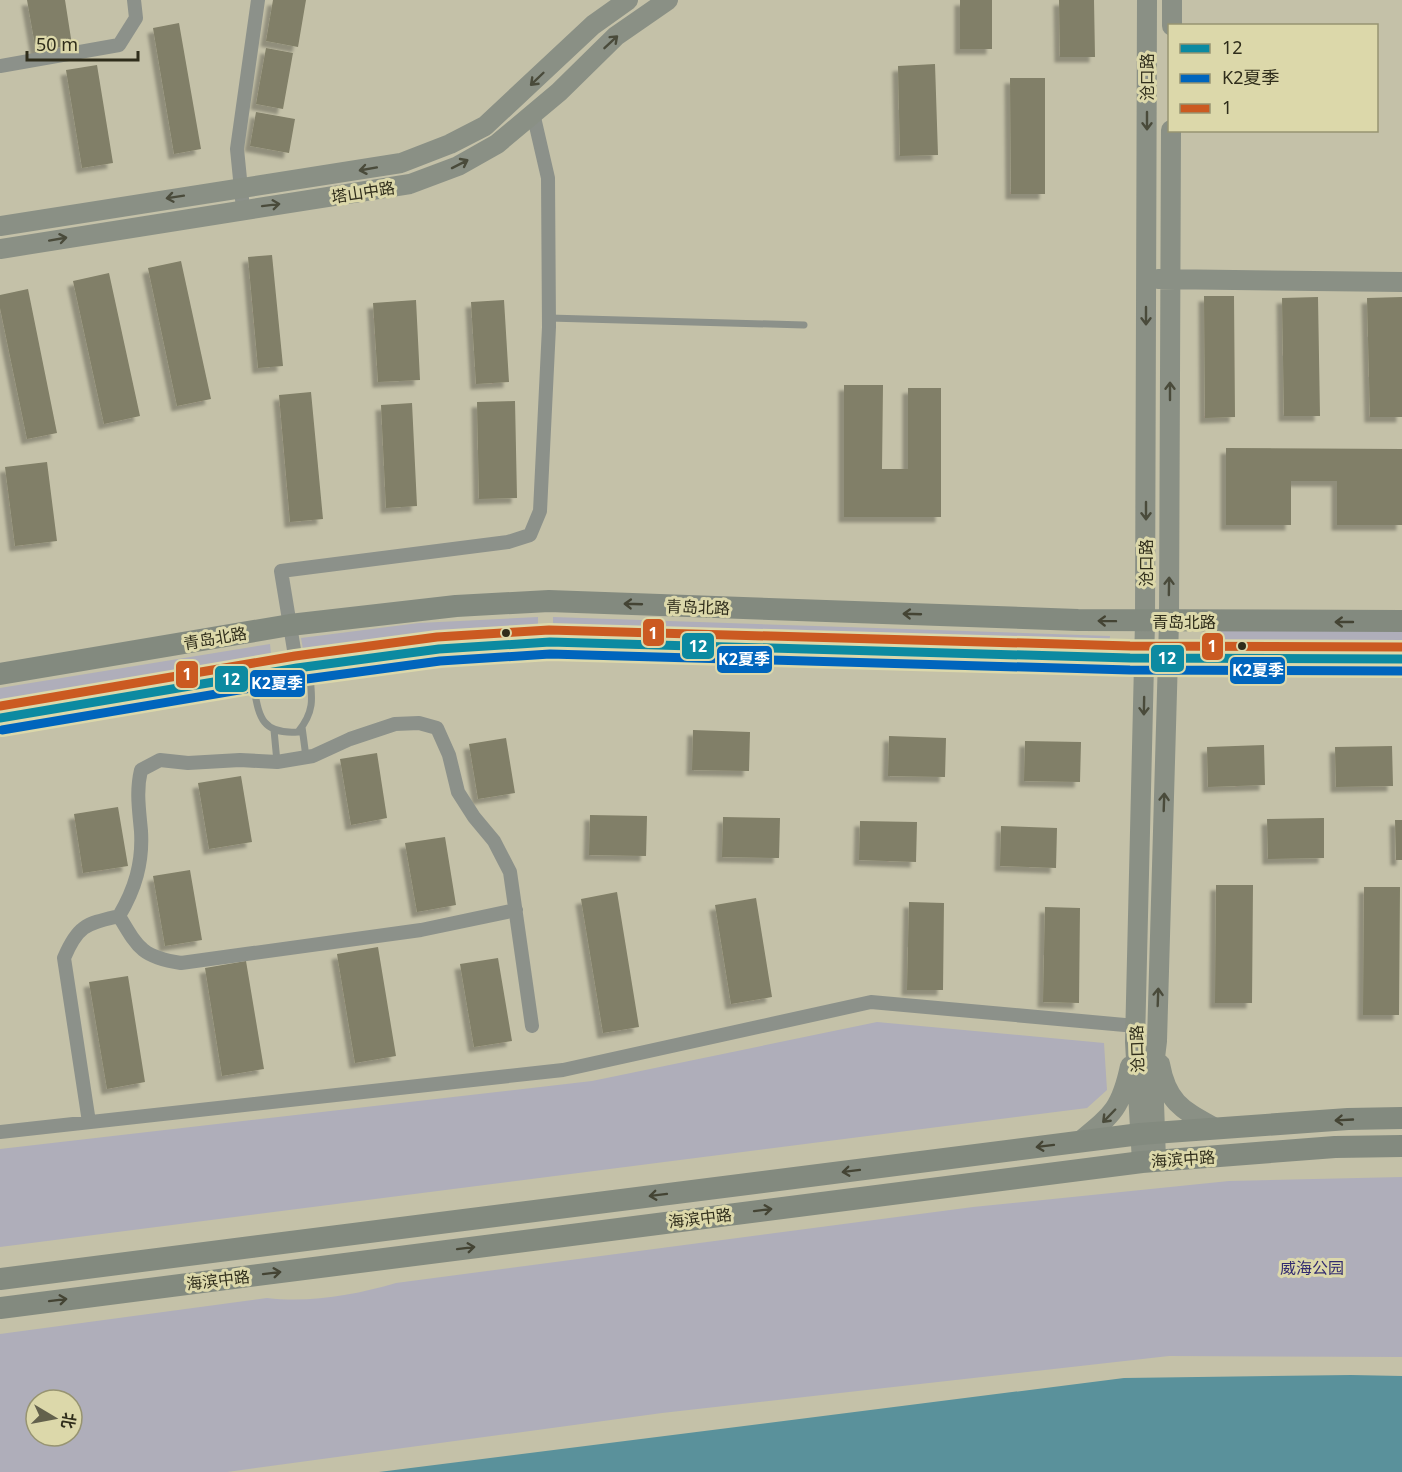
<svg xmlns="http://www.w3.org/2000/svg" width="1402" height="1472" viewBox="0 0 1402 1472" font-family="'Noto Sans','Noto Sans SC',sans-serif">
<defs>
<filter id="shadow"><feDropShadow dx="-5.5" dy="5.5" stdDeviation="1.5" flood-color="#0004"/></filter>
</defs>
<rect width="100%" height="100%" fill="#c4c1a8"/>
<path fill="#afaeba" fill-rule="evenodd" d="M538 617V627L420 633 303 649 301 638 419 623Z
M553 617 1110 636 1109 646 553 628Z
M1220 630 1402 631V651L1221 650Z
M270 644 271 654 0 700V688Z
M877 1022 1104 1043 1107 1090 1087 1108 0 1247V1149L592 1081Z
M1402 1177V1357L1169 1356 662 1413 227 1472H0V1334L267 1298C310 1303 355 1295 396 1283L973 1207 1229 1181ZM36 1400H72V1436H36Z"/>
<path fill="#5a919b" d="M1351 1375 1402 1376V1472H379L1124 1378Z"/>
<path fill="#817f67" filter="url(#shadow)" d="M27 0H65L72 45 36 51Z
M273 0H306L298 47 266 41Z
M960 0H992V49H960Z
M1059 0H1094L1095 57H1060Z
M179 23 201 149 174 154 153 28Z
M266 48 293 53 283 109 256 104Z
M935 64 938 155 900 156 898 66Z
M97 65 113 163 82 168 66 70Z
M1010 78H1045V194H1011Z
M256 112 295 119 289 153 250 146Z
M272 255 283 366 258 368 248 257Z
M181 261 211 399 177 406 148 268Z
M109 273 140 416 104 424 73 281Z
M28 289 57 433 27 439 0 308V295Z
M1204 296H1234L1235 417 1205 418Z
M1318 297 1320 416H1284L1282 298Z
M1402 297V417H1370L1367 298Z
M416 300 420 380 378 382 373 303Z
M504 300 509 382 476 384 471 302Z
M844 385H883L882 469H908V388H941V517H844Z
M311 392 323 519 290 522 279 395Z
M515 401 517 498 479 499 477 402Z
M412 403 417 506 386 508 381 405Z
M1226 448 1402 449V525H1337V481H1291V525H1226Z
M47 462 57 541 15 546 5 467Z
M693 730 750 732 749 771 692 770Z
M889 736 946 738 945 777 888 776Z
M506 738 515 793 478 799 469 744Z
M1025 741 1081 742 1080 782 1024 781Z
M1264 745 1265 785 1208 787 1207 747Z
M1392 746 1393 786 1336 787 1335 747Z
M377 753 387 818 351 825 340 759Z
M241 776 252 842 209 849 198 783Z
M118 807 128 866 83 873 74 814Z
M590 815 647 816 646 856 589 855Z
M723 817 780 818 779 858 722 857Z
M1324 818V858L1268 859 1267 819Z
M1395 820H1402V860H1396Z
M860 821 917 822 916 862 859 860Z
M1001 826 1057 828 1056 868 1000 866Z
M445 837 456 905 417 912 405 843Z
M190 870 202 940 165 946 153 876Z
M1216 885H1253L1252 1003H1215Z
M1364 887H1400L1399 1015H1363Z
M617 892 639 1027 603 1033 581 899Z
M756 898 772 997 731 1004 715 905Z
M909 902 944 903 943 990H907Z
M1045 907 1080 908 1079 1003 1043 1002Z
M378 947 396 1056 355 1063 337 954Z
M498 958 512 1041 474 1047 460 964Z
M246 961 264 1069 222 1076 205 968Z
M128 976 145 1082 107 1089 89 982Z"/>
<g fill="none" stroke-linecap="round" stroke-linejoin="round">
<path stroke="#8c918a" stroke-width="7" d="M549 318 804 325
M252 679C259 711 257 735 298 732 316 710 312 696 309 669
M302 727 306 757
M274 730 277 762"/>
<path stroke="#8c918a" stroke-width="14" d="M0 66 119 45 136 18 134 0
M243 209 237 149 258 0
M297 668 281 571 508 542 530 535 540 511 549 327 548 178 533 113
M516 910 421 930 181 963C142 957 138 948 119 916 135 889 143 863 141 831 139 809 136 791 141 770L160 760 188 763 240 760 277 762 313 756 350 739 395 724 419 723 437 728 449 755 458 792 474 817 494 841 510 872 532 1026
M89 1122 64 958C78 925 86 924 119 916
M0 1132 563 1070 871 1002 1136 1026"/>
<path stroke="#8a9085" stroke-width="20" d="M1172 26V0
M0 226 401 163 450 144 485 126 593 25 628 0
M0 249 410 184 458 166 497 144 559 92 616 36 668 0
M1158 279 1402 282
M1160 1064C1167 1103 1183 1110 1215 1128
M1079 1142C1112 1115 1121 1109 1130 1066
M1156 1160 1153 1074 1157 1041 1169 622 1171 130
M1142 1162 1135 1042 1145 622 1147 0"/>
<path stroke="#838a7f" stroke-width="22" d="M0 674 290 625 456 606 549 601 1078 620 1402 621
M0 718 297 668 439 649 550 642 1130 658 1402 659
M0 1279 1140 1134 1348 1119 1402 1118
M0 1308 1142 1162 1335 1147 1402 1146"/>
<defs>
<path id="bus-1" d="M0 718 297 668 439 649 550 642 1130 658 1402 659"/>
<path id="bus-2" d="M2 730 299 680 440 661 550 654 1130 670 1402 671"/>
<path id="bus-3" d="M0 706 295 656 437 637 549 630 1130 646 1402 647"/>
</defs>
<use href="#bus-1" stroke="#dcd8aa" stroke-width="14"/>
<use href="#bus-2" stroke="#dcd8aa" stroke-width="14"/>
<use href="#bus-3" stroke="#dcd8aa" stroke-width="14"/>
<use href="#bus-1" stroke="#0c8aa1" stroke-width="9"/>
<use href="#bus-2" stroke="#0065bd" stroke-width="9"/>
<use href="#bus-3" stroke="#cb5a21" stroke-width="9"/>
</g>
<defs><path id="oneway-shaft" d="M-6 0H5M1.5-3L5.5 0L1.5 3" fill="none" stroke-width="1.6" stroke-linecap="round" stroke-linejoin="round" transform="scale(1.5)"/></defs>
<g stroke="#4a4b3b">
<use href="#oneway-shaft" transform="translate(611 42) rotate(-43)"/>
<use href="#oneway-shaft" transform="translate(537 79) rotate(136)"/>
<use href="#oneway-shaft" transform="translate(1147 121) rotate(90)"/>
<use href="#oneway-shaft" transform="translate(460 164) rotate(-27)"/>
<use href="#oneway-shaft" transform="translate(368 169) rotate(170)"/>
<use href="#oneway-shaft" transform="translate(175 197) rotate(171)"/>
<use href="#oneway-shaft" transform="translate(271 205) rotate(-7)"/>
<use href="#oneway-shaft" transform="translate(58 239) rotate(-10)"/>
<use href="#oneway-shaft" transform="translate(1146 316) rotate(90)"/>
<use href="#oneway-shaft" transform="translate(1170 391) rotate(-90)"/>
<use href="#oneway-shaft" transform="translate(1146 511) rotate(90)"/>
<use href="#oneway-shaft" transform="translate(1169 586) rotate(-89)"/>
<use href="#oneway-shaft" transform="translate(1144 706) rotate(91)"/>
<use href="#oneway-shaft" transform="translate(1164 802) rotate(-88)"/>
<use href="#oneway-shaft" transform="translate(1158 997) rotate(-88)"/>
<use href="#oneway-shaft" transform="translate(1109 1116) rotate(134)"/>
</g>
<g stroke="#444434">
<use href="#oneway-shaft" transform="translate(633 604) rotate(-178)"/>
<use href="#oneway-shaft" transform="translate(912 614) rotate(-178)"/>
<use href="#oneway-shaft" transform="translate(1107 621) rotate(-179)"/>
<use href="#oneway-shaft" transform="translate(1344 622) rotate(180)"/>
<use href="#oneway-shaft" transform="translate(1344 1120) rotate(177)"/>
<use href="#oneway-shaft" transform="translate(1045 1146) rotate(173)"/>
<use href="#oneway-shaft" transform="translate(851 1171) rotate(173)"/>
<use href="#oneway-shaft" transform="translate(658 1195) rotate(173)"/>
<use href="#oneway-shaft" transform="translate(763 1210) rotate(-7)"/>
<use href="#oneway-shaft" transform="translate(466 1248) rotate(-7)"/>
<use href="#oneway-shaft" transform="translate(272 1273) rotate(-7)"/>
<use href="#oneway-shaft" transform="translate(58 1300) rotate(-7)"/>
</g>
<g fill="#2f2d1b" stroke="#dcd8aa" stroke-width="2">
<circle cx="506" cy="633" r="5"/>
<circle cx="1242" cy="646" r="5"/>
</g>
<g text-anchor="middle" stroke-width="6" stroke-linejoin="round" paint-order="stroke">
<g font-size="16" fill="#2f2d1b" stroke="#dcd8aa">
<text transform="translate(1147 77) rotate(-90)" y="6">沧口路</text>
<text transform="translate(363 192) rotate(-9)" y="6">塔山中路</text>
<text transform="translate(1146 563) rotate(-90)" y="6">沧口路</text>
<text transform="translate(698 607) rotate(2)" y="6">青岛北路</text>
<text x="1184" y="628">青岛北路</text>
<text transform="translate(215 638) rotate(-10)" y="6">青岛北路</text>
<text transform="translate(1137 1049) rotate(-92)" y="6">沧口路</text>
<text transform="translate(1183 1159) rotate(-4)" y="6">海滨中路</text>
<text transform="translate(700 1218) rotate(-7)" y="6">海滨中路</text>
<text transform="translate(218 1280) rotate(-7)" y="6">海滨中路</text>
</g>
<g font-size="16" fill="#322b70" stroke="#dcd8aa">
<text x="1312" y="1274">威海公园</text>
</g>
</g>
<g stroke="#dcd8aa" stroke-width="2">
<rect x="642" y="618" width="23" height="29" rx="6" fill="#cb5a21"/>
<rect x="681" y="632" width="34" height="28" rx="6" fill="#0c8aa1"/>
<rect x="1201" y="632" width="23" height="29" rx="6" fill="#cb5a21"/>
<rect x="1150" y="644" width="35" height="29" rx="6" fill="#0c8aa1"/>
<rect x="716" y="645" width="57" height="29" rx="6" fill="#0065bd"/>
<rect x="1229" y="656" width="57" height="29" rx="6" fill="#0065bd"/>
<rect x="175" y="660" width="24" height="29" rx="6" fill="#cb5a21"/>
<rect x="214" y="665" width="35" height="28" rx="6" fill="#0c8aa1"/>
<rect x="249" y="669" width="57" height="29" rx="6" fill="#0065bd"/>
</g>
<g font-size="16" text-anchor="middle" font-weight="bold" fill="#fff">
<text x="653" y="639">1</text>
<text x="698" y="652">12</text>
<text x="1212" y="652">1</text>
<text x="1167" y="664">12</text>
<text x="744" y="665">K2夏季</text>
<text x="1258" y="676">K2夏季</text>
<text x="187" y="680">1</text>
<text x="231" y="685">12</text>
<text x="277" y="689">K2夏季</text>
</g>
<rect x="1168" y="24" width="210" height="108" fill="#dcd8aa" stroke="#979471" stroke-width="1.5"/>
<rect x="1180" y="44" width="30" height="9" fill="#0c8aa1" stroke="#979471" stroke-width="1.5"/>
<text x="1222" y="54" font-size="18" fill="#2f2d1b">12</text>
<rect x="1180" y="74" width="30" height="9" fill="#0065bd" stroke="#979471" stroke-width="1.5"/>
<text x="1222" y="84" font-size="18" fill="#2f2d1b">K2夏季</text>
<rect x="1180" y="104" width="30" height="9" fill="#cb5a21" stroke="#979471" stroke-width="1.5"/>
<text x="1222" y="114" font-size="18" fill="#2f2d1b">1</text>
<g transform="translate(54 1418) rotate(100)"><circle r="28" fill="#dcd8aa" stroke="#979471" stroke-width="1.5"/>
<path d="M0-4.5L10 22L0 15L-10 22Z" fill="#63614c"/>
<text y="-9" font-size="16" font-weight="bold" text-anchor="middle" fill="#2f2d1b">北</text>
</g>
<path d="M27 51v9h111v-9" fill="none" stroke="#2f2d1b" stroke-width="3"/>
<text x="36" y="51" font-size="18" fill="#2f2d1b" stroke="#dcd8aa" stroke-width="4.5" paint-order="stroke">50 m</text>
</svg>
